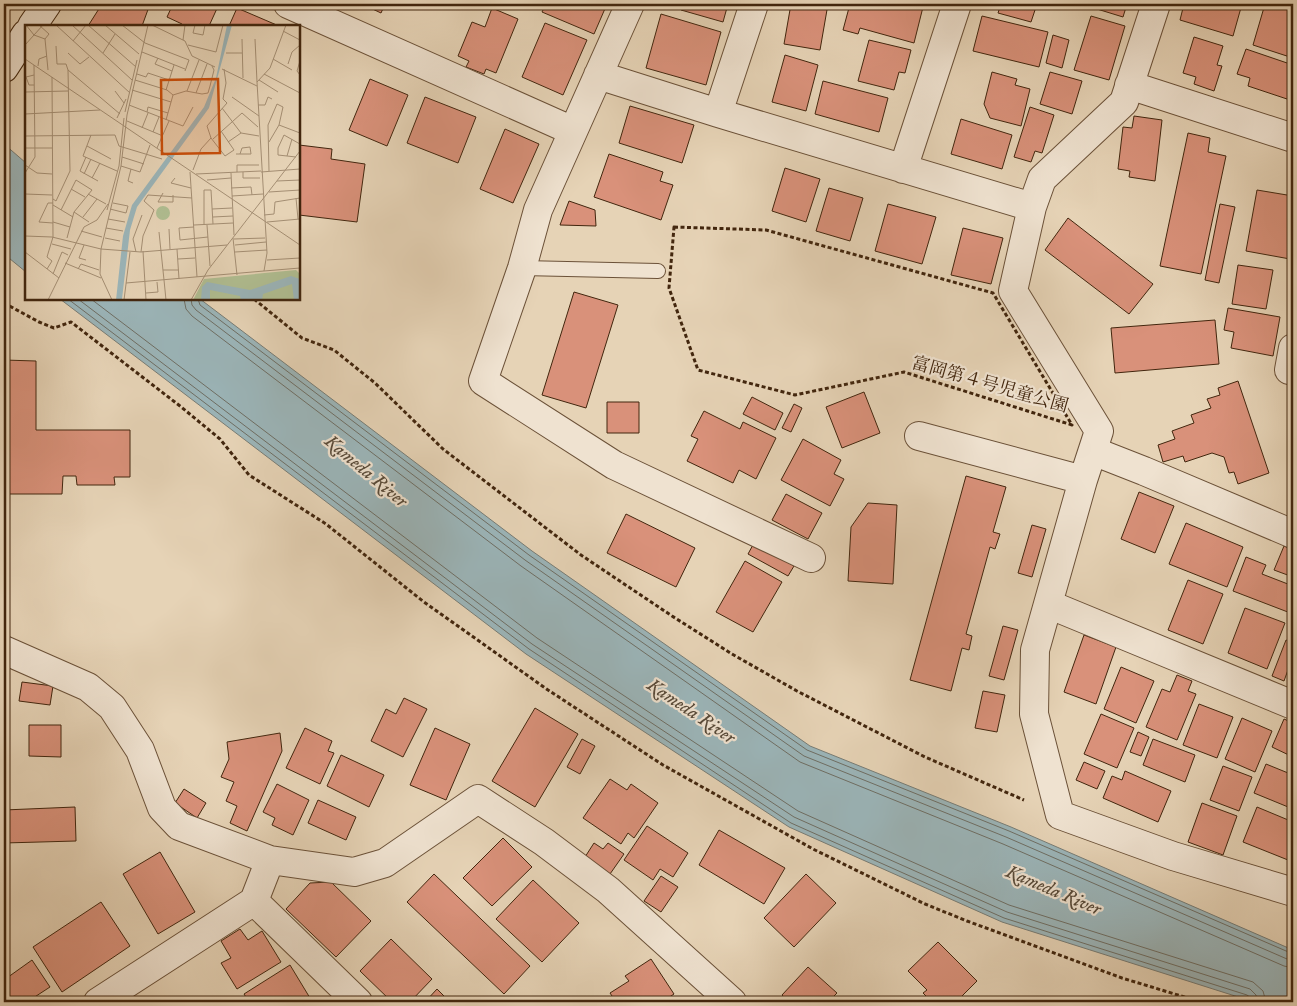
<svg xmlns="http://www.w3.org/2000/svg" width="1297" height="1006" viewBox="0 0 1297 1006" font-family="'IM FELL English','Noto Serif JP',serif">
<rect width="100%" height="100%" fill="#e6d3b6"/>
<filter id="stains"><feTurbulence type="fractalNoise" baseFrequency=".004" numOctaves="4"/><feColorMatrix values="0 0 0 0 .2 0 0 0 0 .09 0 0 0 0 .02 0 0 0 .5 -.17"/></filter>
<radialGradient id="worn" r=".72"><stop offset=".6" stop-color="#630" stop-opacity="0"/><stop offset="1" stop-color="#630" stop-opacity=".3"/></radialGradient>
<path fill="#9bb5b9" stroke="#777c75" d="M4 144 26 163V272L4 254Z
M60 299H200L532 551 810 746 1011 827 1293 950V1002H1254L1002 922 789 827 526 654Z"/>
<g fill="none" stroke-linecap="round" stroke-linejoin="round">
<path stroke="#6e6e64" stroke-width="1" d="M68 299 529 649 791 823 1004 918 1247 995 1251 998 1252 1002
M78 299 532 644 794 817 1007 912 1250 989 1256 995 1258 1002
M91 299 537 638 798 811 1009 905 1253 982 1263 991 1266 1002
M184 299 186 309 192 316 521 566 800 762 1003 844 1284 966 1293 968
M191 299 192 305 196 310 525 560 804 756 1006 837 1287 959 1293 960
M198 299 200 305 529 555 807 750 1009 831 1293 954"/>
</g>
<path fill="#d9917a" stroke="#42260e" d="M102 4H150L142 26H88Z
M173 4H219L209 26H181L182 24 167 17Z
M362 4H385L381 13Z
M546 4H607L594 34 542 12Z
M683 4H728L723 22 681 10Z
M791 4H828L820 50 784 44Z
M850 4H910L923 7 914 43 860 28 858 34 843 30Z
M1001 4H1037L1031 22 998 13Z
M1098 4H1127L1123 17 1097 9Z
M1184 4H1242L1233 36 1180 20Z
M1265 4H1293V58L1253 45Z
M237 8 279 26H229Z
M492 8 518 19 496 73 486 69 484 74 466 67 469 61 458 56 472 22 485 27Z
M661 14 721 32 706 85 646 68Z
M982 16 1048 32 1039 67 973 51Z
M1091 16 1125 26 1109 80 1074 70Z
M545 23 587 40 563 95 522 77Z
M1053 35 1069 40 1062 68 1046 63Z
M1194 37 1223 46 1217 65 1222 66 1214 91 1194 84 1196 77 1183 73Z
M869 40 911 50 905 73 899 72 894 90 858 81Z
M1246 49 1293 65V90L1290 100 1248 86 1250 78 1237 74Z
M785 55 818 65 806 111 772 102Z
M992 72 1017 79 1015 85 1030 89 1021 126 990 118 984 104Z
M1050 72 1082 81 1072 114 1040 104Z
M370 79 408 95 387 146 349 130Z
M823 81 888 98 879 132 815 114Z
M425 97 476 117 458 163 407 143Z
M630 106 694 125 682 163 619 143Z
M1030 107 1054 115 1042 153 1035 151 1031 162 1014 157Z
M1134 116 1162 120 1155 181 1129 177 1130 171 1118 169 1123 127 1132 128Z
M961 119 1012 135 1002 169 951 154Z
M505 129 539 144 513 203 480 189Z
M1188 133 1210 138 1208 152 1226 156 1201 274 1160 266Z
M299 145 332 149 331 159 365 164 357 222 299 215Z
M609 154 663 172 660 181 673 185 661 220 594 197Z
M785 168 820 179 806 222 772 211Z
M829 188 863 198 850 241 816 231Z
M1257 190 1293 196V242L1290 259 1246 251Z
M569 201 595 210 596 226 560 225Z
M888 204 936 217 922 264 875 251Z
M1220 204 1235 207 1219 283 1205 280Z
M1068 218 1153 284 1129 314 1045 250Z
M963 228 1003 238 991 284 951 275Z
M1238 265 1273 270 1266 309 1232 304Z
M574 292 618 305 586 408 542 395Z
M1228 308 1280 317 1273 356 1231 348 1234 332 1224 330Z
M1215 320 1219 364 1115 373 1111 328Z
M4 360 36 361V430H130V477H114L115 485H77L76 476H63L62 494H4Z
M1238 381 1269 473 1238 484 1234 472 1229 473 1224 457 1212 453 1185 462 1183 456 1163 462 1158 445 1175 439 1172 431 1194 423 1191 415 1211 408 1207 399 1220 395 1218 388Z
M864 392 880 433 842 448 826 407Z
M752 397 783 413 775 430 743 414Z
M607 402H639V433H607Z
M794 404 802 408 791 432 782 428Z
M704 411 740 429 743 422 776 438 756 479 739 470 733 483 687 461 698 439 691 436Z
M803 439 841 460 834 474 844 479 830 506 781 480Z
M966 476 1006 487 993 532 1000 534 995 549 990 547 966 634 972 636 969 650 962 648 951 691 910 680Z
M1139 492 1174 506 1155 553 1121 539Z
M786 494 822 513 808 539 772 520Z
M868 503 897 505 893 584 848 581 851 527Z
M626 514 695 548 676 587 607 553Z
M1186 523 1243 547 1227 587 1169 564Z
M1032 525 1046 529 1032 577 1018 573Z
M754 543 794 566 788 576 748 554Z
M1284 546 1293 550V577L1274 570Z
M1246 557 1266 565 1262 574 1293 586V614L1233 591Z
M745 561 782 582 753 632 716 612Z
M1188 580 1223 594 1203 644 1168 630Z
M1245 608 1285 623 1267 669 1228 653Z
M1003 626 1018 630 1004 680 989 676Z
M1084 635 1116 647 1096 704 1064 692Z
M1286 640 1293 642V656L1284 681 1272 676Z
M1121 667 1154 681 1136 723 1104 709Z
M4 673H5L6 733H4Z
M1177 675 1192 681 1188 691 1196 694 1177 740 1146 727 1162 689 1170 692Z
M22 682 53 686 50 705 19 701Z
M983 691 1005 695 997 732 975 728Z
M404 698 427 709 403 757 371 741 386 709 396 714Z
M1199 704 1233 717 1217 758 1183 745Z
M535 708 578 734 535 807 492 781Z
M1101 714 1134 728 1117 768 1084 754Z
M1242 718 1272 731 1255 772 1225 759Z
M1284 719 1293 723V757L1272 747Z
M29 725H61V757L29 756Z
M305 728 332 741 328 751 334 753 320 784 286 768Z
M435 728 470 744 446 800 410 785Z
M1138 732 1149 737 1141 756 1130 752Z
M280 733 282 751 247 831 230 823 237 806 226 801 234 782 221 777 229 759 227 742Z
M582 739 595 746 580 774 567 767Z
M1153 739 1195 755 1185 782 1143 765Z
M341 755 384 775 369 807 327 786Z
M1084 762 1105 771 1097 789 1076 780Z
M1266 764 1293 775V809L1254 793Z
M1223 766 1252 777 1239 811 1210 800Z
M1125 771 1171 791 1158 822 1103 798 1112 776 1122 780Z
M610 779 627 790 631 784 658 803 634 838 628 833 621 844 583 818Z
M277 784 309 800 293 835 272 825 275 818 263 812Z
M184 789 206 803 197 818 175 803Z
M318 800 356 817 346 840 308 823Z
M1202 803 1237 816 1223 855 1188 842Z
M75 807 76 841 4 843V810Z
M1257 807 1293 822V862L1243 842Z
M647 826 688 853 673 877 660 869 653 880 624 860Z
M719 830 785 868 764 904 699 865Z
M503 838 532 867 492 906 463 878Z
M594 843 603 849 608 843 624 854 610 874 585 857Z
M160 852 195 912 158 934 123 874Z
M434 874 530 966 504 994 407 902Z
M806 874 836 903 794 947 764 918Z
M661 876 678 887 661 912 644 901Z
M533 880 579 923 542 962 496 919Z
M331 882 371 921 336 957 286 909 310 883Z
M101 902 130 946 62 992 33 947Z
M240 929 248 940 262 931 281 962 237 989 221 963 231 958 221 941Z
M391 939 432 979 410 1002H392L360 971Z
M938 942 977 981 956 1002H932L923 993 927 990 908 971Z
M651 959 674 994 662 1002H616L610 993 629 981 625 976Z
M32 960 50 987 27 1002H4V980Z
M290 965 310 998 302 1002H249L244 994Z
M808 967 837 993 828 1002H789L782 995Z
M437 989 450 1002H425Z"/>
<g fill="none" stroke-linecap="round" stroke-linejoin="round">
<defs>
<path id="lane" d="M522 268 658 271"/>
<path id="street" d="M288 4 573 131
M630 4 538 210 522 268 483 381 614 465 811 558
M1156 4 1124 102 1042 179 1032 207 1013 291 1099 431 1083 480 1035 650 1034 714 1060 815 1173 856 1293 892
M598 75 718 113 1032 207
M1129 85 1293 138
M718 113 754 4
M903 169 957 4
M1289 370 1293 348
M919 436 1083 480
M1093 451 1144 471 1293 534
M1048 604 1293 705
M4 650 88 687 112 707 140 750 162 808 179 826 270 860
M254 901 358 1002
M98 1002 254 901 270 860 354 872 385 863 478 799 544 842 608 890 732 1002"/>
<path id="secondary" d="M32 26 47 4
M4 68 26 34"/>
</defs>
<use href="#lane" stroke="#6b5138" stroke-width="16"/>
<use href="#street" stroke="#6b5138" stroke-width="30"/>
<use href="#secondary" stroke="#42260e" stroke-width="30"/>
<path stroke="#42260e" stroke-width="3" stroke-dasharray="4 2.5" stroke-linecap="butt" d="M674 227 766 230 993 293 1072 425 904 372 795 395 698 370 669 288Z
M254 299 302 338 334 350 375 383 443 449 581 555 672 616 732 654 797 691 925 757 1024 800
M4 303 39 322 54 328 71 322 180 406 220 439 249 475 326 524 424 602 548 690 663 765 813 849 925 904 967 921 1122 978 1201 1002"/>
<use href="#lane" stroke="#efe2d0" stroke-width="14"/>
<use href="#street" stroke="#efe2d0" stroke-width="28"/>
<use href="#secondary" stroke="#efe2d0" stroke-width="28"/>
</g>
<g text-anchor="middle" stroke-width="4.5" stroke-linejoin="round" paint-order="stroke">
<g font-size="18" fill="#42260e" stroke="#efe2d0">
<text transform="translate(990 384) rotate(16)" y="6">富岡第４号児童公園</text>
</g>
<g font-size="19" font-style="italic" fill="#584a39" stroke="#efe2d0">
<text transform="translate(367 470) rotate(40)" y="7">Kameda River</text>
<text transform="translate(692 710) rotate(34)" y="7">Kameda River</text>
<text transform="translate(1054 889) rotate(23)" y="7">Kameda River</text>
</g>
</g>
<g transform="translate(25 25)">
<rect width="275" height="275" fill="#e6d3b6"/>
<path d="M131 188a7 7 0 1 1 14 0a7 7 0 1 1-14 0ZM271 245 275 249V275H168L179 254Z" fill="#b0be92"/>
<path d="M202 0H207L184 83 112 182 105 205 97 274 91 275 98 211 107 180 179 82 191 53ZM266 251 275 254V275H269L267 259 238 269 237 275H216L215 271 185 265V275H176L177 262 182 257 225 265Z" fill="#9bb5b9"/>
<path fill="none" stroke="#a48e73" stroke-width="1" d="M1 0 9 10 20 14M14 0 24 9 20 14M31 0 105 68M47 0 107 55M63 0 111 42M80 0 114 29M97 0 120 18 164 35 160 46M127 0 160 16 167 31 190 42M170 0 168 8 178 10 180 0M258 6 275 15M20 14 23 45M217 14 218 53M230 14 232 57M158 15 160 0M48 16 61 0M0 20 18 0M163 20 191 27 198 0M117 27 160 44M43 28 55 39 64 32M78 28 90 9M201 28H217M133 33 130 39 147 46M0 34 275 220M248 34 267 45M275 36 272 46 275 50M263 39 267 27 275 20M13 41 14 34 22 31M197 44 232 61M43 45 95 89M112 49 121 52 123 48 144 55M239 49 275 68M9 50 1 52 4 60H9M110 55 142 65 148 70 161 66 177 69 183 68 185 61 189 45 187 41M234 55 253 67M107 65 146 77M141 65 149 40M90 66 99 78M162 66 174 35M0 67 43 66M171 68 182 39M207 72 234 91M104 80 158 101 168 82M233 80H240L243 72 247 74M197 83 216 108 234 111M100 87 112 35M122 87 123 82 143 88M0 89 75 85M92 93 101 74M141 95 148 70M102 96 138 111M254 100 275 108M117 103 123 88M196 106 209 125 200 131 186 113 182 101 202 78 198 74 201 58 199 44M128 107 134 92M66 110 58 131 92 146M0 111 90 110 94 121 137 134M188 114 217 88 233 102M203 117 216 108M244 117 254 100 258 82 252 79 243 100 244 146M62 121 86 134M0 123H27M132 123 144 96M211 129H215L217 123 225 122 226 129H215M262 131 267 114M61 132 55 146 73 156M97 132 119 139M271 132 253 130V123L259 110 275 119M0 140 12 148 27 149M96 141 115 147 125 120M106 144 103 156 108 158M168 145 176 124 186 113M165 147 170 222M212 147V140H234M218 147V153H235M236 147 275 144M0 148 10 132 9 40M206 148 209 210M59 149 66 134M171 149 236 146M67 153 75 138M150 153 146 158 166 163M182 155 206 153M252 156 275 155M206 163 226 162 227 170M46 164 60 172M244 167 275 165M138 168 133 177H148V170M0 169 27 170M63 169 81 179M207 171 238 169M271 173 273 194M28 174 31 176 45 146 43 45 41 39H32L31 21M28 178H23L14 197 28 198M28 180 48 192M85 184 101 188 103 181 88 178M187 184 207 183M36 185 51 155 67 165 49 187 42 213M82 185 94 141 99 93M49 187 64 197M239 190 249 189 250 177 275 173M58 192 72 174M188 192 208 191M83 194 100 197M28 197 45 202M242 197 275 194M169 200 208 198M179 200V165H186L188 199M182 200 185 241M169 202 154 203 155 215 183 212M81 203 98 206M144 204 145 224M56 206 77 212M134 207 139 255M0 211 27 212 76 224M80 213 95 216M208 213 212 250M209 214 240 213M27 219 46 224M59 220 54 233 61 235M210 220 241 217M170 222 172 252M76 224 96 141 102 90 123 0M152 224 154 254M118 226 121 275M0 227 34 253M111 227 108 214 117 190M116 227 118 211 129 185 119 176 123 170 167 173M210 227 242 225M153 234 170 233M242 235 275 233M40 238 76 253M22 244 27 236 22 232 28 212 27 52M53 244 56 239 74 245M138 245H154M239 246 275 243M28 249 37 227 43 230M139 255 141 275M101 258 239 246 242 228 232 57 245 43 261 0M121 268 133 267 132 257M23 275 59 202 72 195 83 179M87 275 75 249 76 224 116 227 202 220M99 275 105 227M166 275 183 245 275 126"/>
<path fill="#c74f0c" fill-opacity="0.15" stroke="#c74f0c" stroke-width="2.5" d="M193 54 195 128 137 129 136 55Z"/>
<rect width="275" height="275" fill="none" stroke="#42260e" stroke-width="2.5"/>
</g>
<rect width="1297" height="1006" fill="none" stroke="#e6d3b6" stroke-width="20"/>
<rect x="5" y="5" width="1287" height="996" fill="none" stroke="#42260e" stroke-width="2.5"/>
<rect x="10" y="10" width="1277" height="986" fill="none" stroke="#42260e"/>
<rect width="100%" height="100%" filter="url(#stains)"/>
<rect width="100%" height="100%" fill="url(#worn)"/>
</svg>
